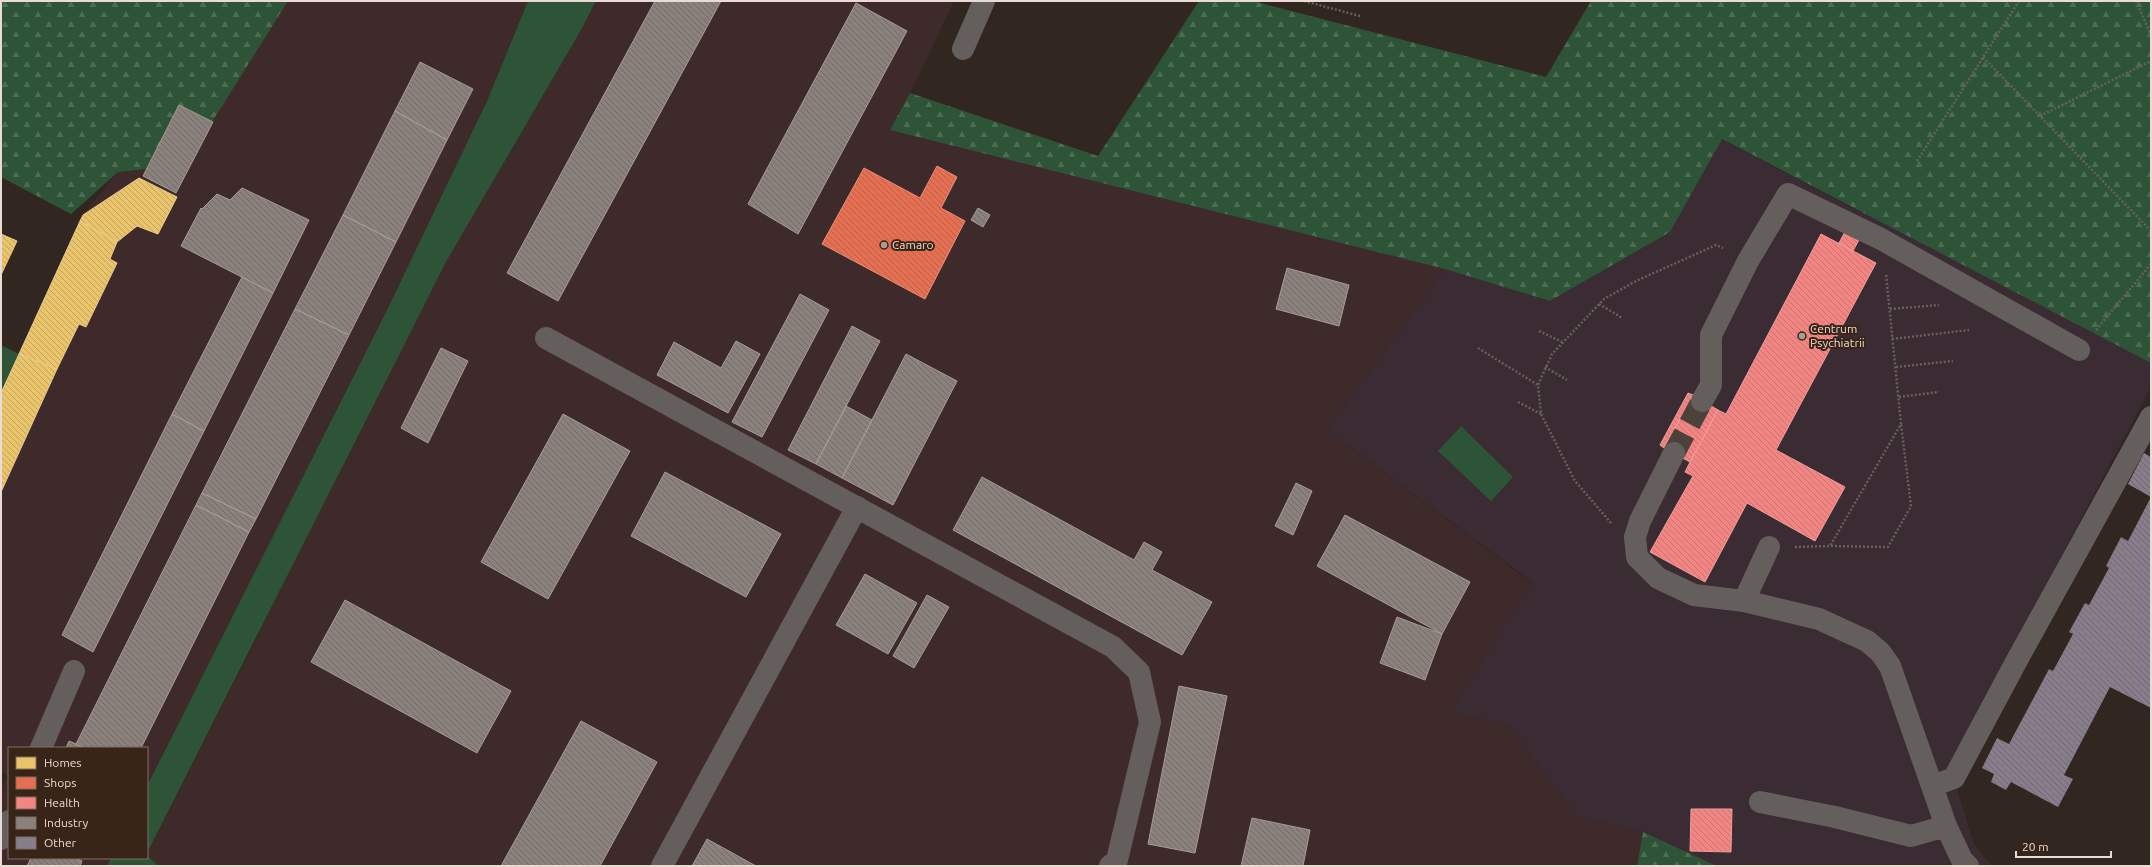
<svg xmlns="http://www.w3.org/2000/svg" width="2152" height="867" viewBox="0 0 2152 867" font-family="Ubuntu,sans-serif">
<defs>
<pattern id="forest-firs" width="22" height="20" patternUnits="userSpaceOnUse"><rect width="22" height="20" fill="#2e5438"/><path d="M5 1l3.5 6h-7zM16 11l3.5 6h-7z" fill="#4c6c54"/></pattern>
<pattern id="homes-back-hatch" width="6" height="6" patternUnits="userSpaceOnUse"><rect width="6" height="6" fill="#e9c46a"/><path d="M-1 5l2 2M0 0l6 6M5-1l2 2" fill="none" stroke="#c0a460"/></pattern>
<pattern id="shops-back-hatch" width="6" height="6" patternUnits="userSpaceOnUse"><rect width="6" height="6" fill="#e76f51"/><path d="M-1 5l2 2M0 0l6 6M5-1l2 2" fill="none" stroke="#b7624c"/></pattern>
<pattern id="health-back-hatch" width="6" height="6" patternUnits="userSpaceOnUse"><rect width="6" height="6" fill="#f28482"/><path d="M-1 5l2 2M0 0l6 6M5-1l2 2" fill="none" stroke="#c77472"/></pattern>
<pattern id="industry-back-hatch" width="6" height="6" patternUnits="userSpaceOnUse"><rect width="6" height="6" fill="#8a817c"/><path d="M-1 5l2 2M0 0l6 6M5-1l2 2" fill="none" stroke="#726b67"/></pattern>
<pattern id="building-back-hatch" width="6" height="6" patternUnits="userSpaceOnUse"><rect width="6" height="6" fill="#887d8a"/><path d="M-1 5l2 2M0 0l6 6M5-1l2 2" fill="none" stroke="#716870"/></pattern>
</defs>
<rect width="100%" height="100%" fill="#312620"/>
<path fill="#3e2a2a" d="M288 1H528L487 101 388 308 147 786V748H9V858H111L107 866H1V788L8 776 1 771V393L83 215 118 172 185 165Z
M596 1H954L910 93 890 130 1445 269 1327 430 1532 583 1450 712 1508 726 1577 816 1643 832 1637 866H159L147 856V853L250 651 351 448 446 262 581 30Z"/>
<path fill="#3b2b32" d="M2151 1V387L1950 767 1974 844 1992 866H1717L1643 832 1577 816 1508 726 1450 712 1532 582 1327 430 1445 269 1550 301 1670 232 1721 139 1860 212Z"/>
<path fill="#2e5438" d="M528 1H596L581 30 446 262 147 853V786L388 308 487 101Z
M1 345 19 354 1 393Z
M1461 426 1513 477 1491 501 1438 451Z
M147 856 159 866H107L111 858H147Z"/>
<path fill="url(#forest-firs)" d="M1 1H288L185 165 118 172 71 214 1 177Z
M1199 1H1253L1546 77 1591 1H2151V363L1722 139 1670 232 1550 301 1445 269 890 130 910 93 1098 156Z
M1643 832 1717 866H1637Z"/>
<path fill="url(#homes-back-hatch)" stroke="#e9cb8a" d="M139 178 177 197 158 234 137 226 117 242 80 221 83 215Z
M80 221 117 242 110 259 117 263 86 327 79 324 57 369 19 354Z
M1 234 17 241 1 275Z
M19 354 57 369 1 492V393Z"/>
<path fill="url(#shops-back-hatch)" stroke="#e89078" d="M937 166 957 177 941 208 965 221 925 299 822 244 864 168 920 198Z"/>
<path fill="url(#health-back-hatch)" stroke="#f09e9b" d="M1847 228 1861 236 1853 251 1839 243Z
M1821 234 1876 263 1776 450 1845 487 1815 541 1747 503 1705 582 1650 552 1693 476 1685 472 1690 462 1718 410 1726 414Z
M1688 393 1693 395 1664 448 1660 445Z
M1693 395 1718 410 1690 462 1664 448Z
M1691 809H1732L1731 852 1690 851Z"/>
<path fill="url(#industry-back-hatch)" stroke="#a79c96" d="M655 1H721L558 301 507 273Z
M856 3 907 31 798 234 748 204Z
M420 62 473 89 447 140 395 111Z
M179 105 213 122 176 193 143 176Z
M395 111 447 140 396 242 343 215Z
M242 188 309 220 273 293 181 246 201 208 202 209 217 194 230 200Z
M978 208 990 215 983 227 971 220Z
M343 215 396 242 349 335 295 309Z
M1287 268 1349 285 1339 326 1276 309Z
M242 277 273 293 204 431 172 414Z
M800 294 829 310 762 437 732 422Z
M295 309 349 335 256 519 202 493Z
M852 326 880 341 816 464 788 450Z
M736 341 760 354 728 413 657 375 674 342 721 368Z
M441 348 468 361 428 443 401 428Z
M906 354 957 381 893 505 842 478Z
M846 406 872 420 842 478 816 464Z
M172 414 204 431 93 652 62 635Z
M563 414 630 451 548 599 481 562Z
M665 472 781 534 746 597 631 536Z
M982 477 1134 560 1144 542 1162 552 1152 570 1212 602 1182 655 953 530Z
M1296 483 1312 491 1293 535 1275 526Z
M202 493 256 519 249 532 196 505Z
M196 505 249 532 141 748H83L76 744Z
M1345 515 1470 582 1442 634 1317 566Z
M865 574 917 603 888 654 836 625Z
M927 595 949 607 914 668 893 656Z
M345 600 511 691 477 753 311 662Z
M1397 617 1442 634 1425 680 1380 663Z
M1179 686 1227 696 1195 853 1148 844Z
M581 721 657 762 600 866H501Z
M69 741 76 744 83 748H66Z
M1252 818 1310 830 1303 866H1241Z
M707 839 756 866H692Z
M31 858H76L82 861 80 866H27Z"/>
<path fill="url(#building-back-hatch)" d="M2144 453 2151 457V708L2110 687 2064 775 2073 779 2058 807 2011 782 2006 790 1991 782 1994 774 1982 768 1997 738 2009 744 2049 669 2053 671 2073 634 2069 632 2085 603 2089 605 2109 568 2106 566 2121 537 2128 541 2151 497 2128 484Z"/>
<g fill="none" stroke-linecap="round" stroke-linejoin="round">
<path stroke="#4d413b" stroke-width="22" stroke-dasharray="22 11" stroke-linecap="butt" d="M1674 453 1702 401"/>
<path stroke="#67605c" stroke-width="2.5" stroke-dasharray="2 2" stroke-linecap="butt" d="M1304 1 1360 16
M2136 1 2151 35
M1983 57 2151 231
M2040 116 2151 61
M1917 161 2019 1
M1599 304 1622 318
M1890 309 1939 305
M2096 330 2151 264
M1539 331 1562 342
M1892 339 1969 330
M1478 348 1538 385
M1545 367 1567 380
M1896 367 1953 361
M1899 397 1939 392
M1518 402 1541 414
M1611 523 1575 481 1541 414 1538 385 1552 354 1604 299 1636 281 1716 245 1723 248
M1831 546 1888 547 1911 506 1901 424
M1795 547 1830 546 1901 424 1886 274"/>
<path stroke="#645f5d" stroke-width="22" d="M963 49 984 1
M546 338 1113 647 1139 672 1150 722 1117 860 1110 866
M1702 401 1711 385V335L1748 261 1788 194 1881 239 2079 350
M1674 453 1640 521 1635 537 1637 557 1658 578 1694 595 1744 601 1819 619 1867 641 1880 652 1890 666 1946 826 1962 860 1968 866
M1744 601 1769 547
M41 748 74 671
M1932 786 1954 778 2016 662 2151 417
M1760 802 1835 817 1911 836 1946 826
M1 839 9 821
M662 866 857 507"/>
</g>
<g fill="#a99c95" stroke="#392518" stroke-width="1.5">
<circle cx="884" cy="245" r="4"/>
<circle cx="1802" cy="336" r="4"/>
</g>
<g text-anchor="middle" stroke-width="4" stroke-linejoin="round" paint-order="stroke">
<g font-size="12" fill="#eadcd4" stroke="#392518" text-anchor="start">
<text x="892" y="249">Camaro</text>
<text x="1810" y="333">Centrum<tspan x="1810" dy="14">Psychiatrii</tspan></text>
</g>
</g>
<rect width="2152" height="867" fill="none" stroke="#eadcd4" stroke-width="4"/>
<rect x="8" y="747" width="140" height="112" fill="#392518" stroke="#806e63"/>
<rect x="16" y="757" width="20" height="12" fill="#e9c46a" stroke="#806e63"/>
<text x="44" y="767" font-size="12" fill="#eadcd4">Homes</text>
<rect x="16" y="777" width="20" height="12" fill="#e76f51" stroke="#806e63"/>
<text x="44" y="787" font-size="12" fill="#eadcd4">Shops</text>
<rect x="16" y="797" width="20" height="12" fill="#f28482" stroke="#806e63"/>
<text x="44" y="807" font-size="12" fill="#eadcd4">Health</text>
<rect x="16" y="817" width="20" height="12" fill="#8a817c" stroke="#806e63"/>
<text x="44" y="827" font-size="12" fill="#eadcd4">Industry</text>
<rect x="16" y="837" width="20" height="12" fill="#887d8a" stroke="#806e63"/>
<text x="44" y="847" font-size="12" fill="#eadcd4">Other</text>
<path d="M2016 851v6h95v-6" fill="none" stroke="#eadcd4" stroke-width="2"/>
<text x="2022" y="851" font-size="12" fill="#eadcd4" stroke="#392518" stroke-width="3" paint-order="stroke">20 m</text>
</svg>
